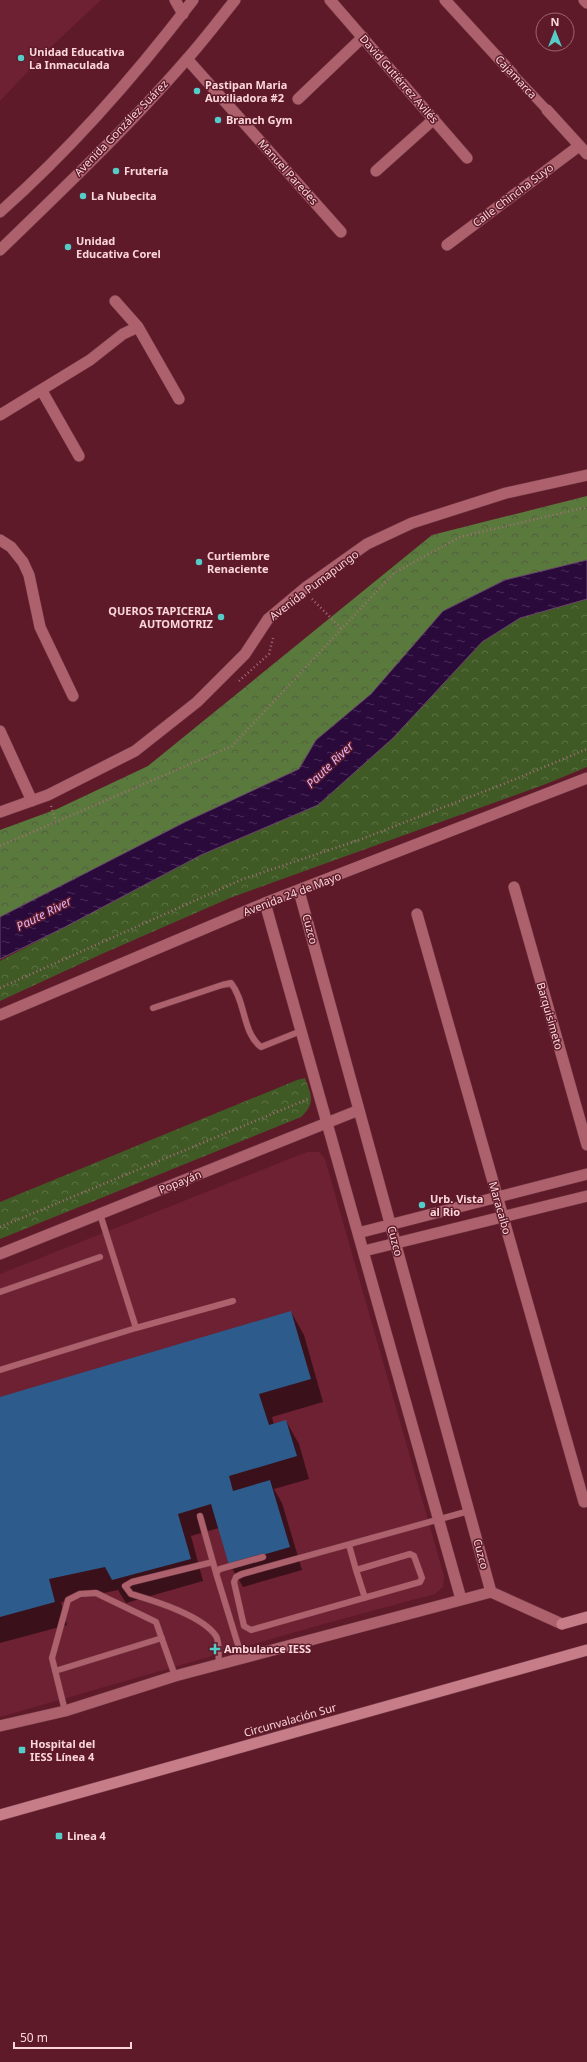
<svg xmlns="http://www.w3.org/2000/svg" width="587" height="2062" viewBox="0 0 587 2062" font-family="'Noto Sans',sans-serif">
<defs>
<pattern id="forest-crowns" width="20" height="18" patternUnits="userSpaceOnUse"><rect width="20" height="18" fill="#5a793d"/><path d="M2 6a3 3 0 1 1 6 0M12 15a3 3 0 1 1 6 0" fill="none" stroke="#535f3f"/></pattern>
<pattern id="park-crowns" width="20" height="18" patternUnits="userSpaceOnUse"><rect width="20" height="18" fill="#405a25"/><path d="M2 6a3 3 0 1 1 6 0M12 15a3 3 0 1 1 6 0" fill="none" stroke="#5c7144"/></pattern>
<pattern id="water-ripples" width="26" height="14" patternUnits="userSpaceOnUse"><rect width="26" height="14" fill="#2a093b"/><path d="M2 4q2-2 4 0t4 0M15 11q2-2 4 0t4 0" fill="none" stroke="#4a2c57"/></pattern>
</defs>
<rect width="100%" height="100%" fill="#5f1a2a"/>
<path fill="#6e2132" d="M0 0H101L54 44 0 101Z
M307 1152H319L325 1159 444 1576 443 1587 435 1594 327 1623 0 1717V1274Z"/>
<path fill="url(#forest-crowns)" d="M587 496V561L405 655 371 694 316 740 299 769 191 820 0 917V830L57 809 148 766 432 535Z"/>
<path fill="url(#park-crowns)" d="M587 599V767L546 784 230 898 104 953 0 1001V961L201 855 318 805 393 738 482 642 520 618Z
M305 1078C311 1095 316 1103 301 1117L0 1239V1202L297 1080Z"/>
<path fill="url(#water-ripples)" stroke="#68466b" d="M587 560V599L520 618 482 642 393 738 318 805 201 855 65 927 0 959V917L185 822 299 769 316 740 371 694 443 611 505 580Z"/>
<path fill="#0007" d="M291 1312 304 1335 323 1402 272 1417 274 1425 286 1421 299 1444 309 1479 274 1489 282 1503 302 1570 243 1587 230 1565 219 1528 191 1536 203 1581 126 1603 118 1590 61 1602 67 1625 0 1643V1398Z"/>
<path fill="#2d5b8b" d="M291 1311 311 1379 259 1394 269 1425 286 1420 297 1456 229 1476 233 1491 270 1480 290 1547 229 1565 211 1504 178 1514 191 1559 112 1580 105 1567 49 1579 55 1602 0 1617V1397Z"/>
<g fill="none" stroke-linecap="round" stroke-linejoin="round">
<defs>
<path id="service" d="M153 1008 222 985 231 983C246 1002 242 1032 261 1047L301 1031
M100 1214 136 1328 233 1301
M0 1292 100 1257
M0 1370 136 1328
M200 1516 216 1573
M349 1545 356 1570 410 1554 414 1556 422 1578 420 1582 258 1628 251 1630 244 1626 234 1582 236 1577 242 1574 469 1511
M213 1562 132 1582 125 1586 131 1594C154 1601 202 1615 216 1636 220 1642 218 1656 219 1664
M356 1570 365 1598
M242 1658 216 1573 220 1569 263 1557
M55 1671 162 1638
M65 1711 52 1658 68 1600 80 1594 96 1593 156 1622 175 1676"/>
<path id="pedestrian" d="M512 73 547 110"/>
<path id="minor" d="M175 0 183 14
M330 0 467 158
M445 0 512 73
M584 0 587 3
M187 59 341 232
M298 99 363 37
M547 110 587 154
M376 171 434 119
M447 245 579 146
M115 301 138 327 179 399
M42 391 79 456
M0 415 90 360 123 334 138 327
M0 540 11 547 23 562 29 575 40 627 73 696
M0 731 32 801
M0 812 48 795 135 751 197 702 245 654 268 619 305 588 367 544 412 523 506 493 587 475
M514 887 587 1145
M299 891 491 1592
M265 903 461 1599
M417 914 584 1502
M358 1233 587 1174
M364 1251 587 1196
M0 1254 359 1110
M0 1726 65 1711 175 1676 491 1592 562 1624"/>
<path id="secondary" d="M0 212C72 148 135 76 193 0
M0 250C64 188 129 126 187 59 204 40 219 20 235 0
M0 1015 265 903 587 778"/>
<path id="trunk" d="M562 1624 587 1617
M0 1815 587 1650"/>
</defs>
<use href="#service" stroke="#713846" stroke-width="7"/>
<use href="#pedestrian" stroke="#713846" stroke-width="10"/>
<use href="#minor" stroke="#713846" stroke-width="12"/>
<use href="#secondary" stroke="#713846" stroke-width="12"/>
<use href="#trunk" stroke="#713846" stroke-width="12"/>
<path stroke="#a56f7a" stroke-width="2.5" stroke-dasharray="1 3" stroke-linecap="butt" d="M312 599 341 628
M239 681 269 654 273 638
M51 806 56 821
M0 846 232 746 394 573 460 537 587 507
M0 988 243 879 359 840 506 783 587 749
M0 1227 308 1099"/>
<use href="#service" stroke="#ad616c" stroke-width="6"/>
<use href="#pedestrian" stroke="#ad616c" stroke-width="9"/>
<use href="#minor" stroke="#ad616c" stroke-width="11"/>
<use href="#secondary" stroke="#ad616c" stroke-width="11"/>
<use href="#trunk" stroke="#c67d87" stroke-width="11"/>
</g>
<g fill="#54cdc8" stroke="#5f1a2a" stroke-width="1.5">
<circle cx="21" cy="58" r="4"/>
<circle cx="197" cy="91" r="4"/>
<circle cx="218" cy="120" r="4"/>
<circle cx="116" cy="171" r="4"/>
<circle cx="83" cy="196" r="4"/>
<circle cx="68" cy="247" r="4"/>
<circle cx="199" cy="562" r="4"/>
<circle cx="221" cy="617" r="4"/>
<circle cx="422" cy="1205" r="4"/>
<path d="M213 1643h4v4h4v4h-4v4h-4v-4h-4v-4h4z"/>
<rect x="18" y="1746" width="8" height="8" rx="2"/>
<rect x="55" y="1832" width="8" height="8" rx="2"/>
</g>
<g text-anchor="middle" stroke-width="3" stroke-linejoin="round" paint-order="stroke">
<g font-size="11" font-weight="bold" fill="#fad6da" stroke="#5f1a2a" text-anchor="start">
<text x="29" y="56">Unidad Educativa<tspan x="29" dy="13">La Inmaculada</tspan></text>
<text x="205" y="89">Pastipan Maria<tspan x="205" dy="13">Auxiliadora #2</tspan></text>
<text x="226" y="124">Branch Gym</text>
<text x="124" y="175">Frutería</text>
<text x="91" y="200">La Nubecita</text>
<text x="76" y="245">Unidad<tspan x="76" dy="13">Educativa Corel</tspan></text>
<text x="207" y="560">Curtiembre<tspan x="207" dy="13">Renaciente</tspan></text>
<text x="213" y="615" text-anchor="end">QUEROS TAPICERIA<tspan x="213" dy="13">AUTOMOTRIZ</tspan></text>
<text x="430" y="1203">Urb. Vista<tspan x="430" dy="13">al Rio</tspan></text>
<text x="224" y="1653">Ambulance IESS</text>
<text x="30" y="1748">Hospital del<tspan x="30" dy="13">IESS Línea 4</tspan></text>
<text x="67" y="1840">Linea 4</text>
</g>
<g font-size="11" fill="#fad6da" stroke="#5f1a2a">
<text transform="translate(516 77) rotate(47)" y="4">Cajamarca</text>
<text transform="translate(399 79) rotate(49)" y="4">David Gutiérrez Avilés</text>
<text transform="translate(121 128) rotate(-46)" y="4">Avenida González Suárez</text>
<text transform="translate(288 172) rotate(48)" y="4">Manuel Paredes</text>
<text transform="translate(513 195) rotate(-37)" y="4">Calle Chincha Suyo</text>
<text transform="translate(314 585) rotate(-37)" y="4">Avenida Pumapungo</text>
<text transform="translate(292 894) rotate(-21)" y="4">Avenida 24 de Mayo</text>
<text transform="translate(310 929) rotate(75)" y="4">Cuzco</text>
<text transform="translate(550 1016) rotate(74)" y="4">Barquisimeto</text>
<text transform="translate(180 1182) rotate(-22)" y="4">Popayán</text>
<text transform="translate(500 1208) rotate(74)" y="4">Maracaibo</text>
<text transform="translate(395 1241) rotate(75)" y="4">Cuzco</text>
<text transform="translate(481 1554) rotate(75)" y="4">Cuzco</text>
<text transform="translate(290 1720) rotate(-16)" y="4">Circunvalación Sur</text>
</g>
<g font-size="12" font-style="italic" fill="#dcb5f7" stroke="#5f1a2a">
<text transform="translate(330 765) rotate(-44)" y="4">Paute River</text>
<text transform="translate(44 914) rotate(-27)" y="4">Paute River</text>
</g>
</g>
<g transform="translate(555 32)"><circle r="19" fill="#5f1a2a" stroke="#9d6570"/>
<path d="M0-3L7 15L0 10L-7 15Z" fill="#54cdc8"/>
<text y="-6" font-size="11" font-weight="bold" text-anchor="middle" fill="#fad6da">N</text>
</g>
<path d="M14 2042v6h117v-6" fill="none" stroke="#fad6da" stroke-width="2"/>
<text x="20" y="2042" font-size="12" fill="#fad6da" stroke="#5f1a2a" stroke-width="3" paint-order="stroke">50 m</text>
</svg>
